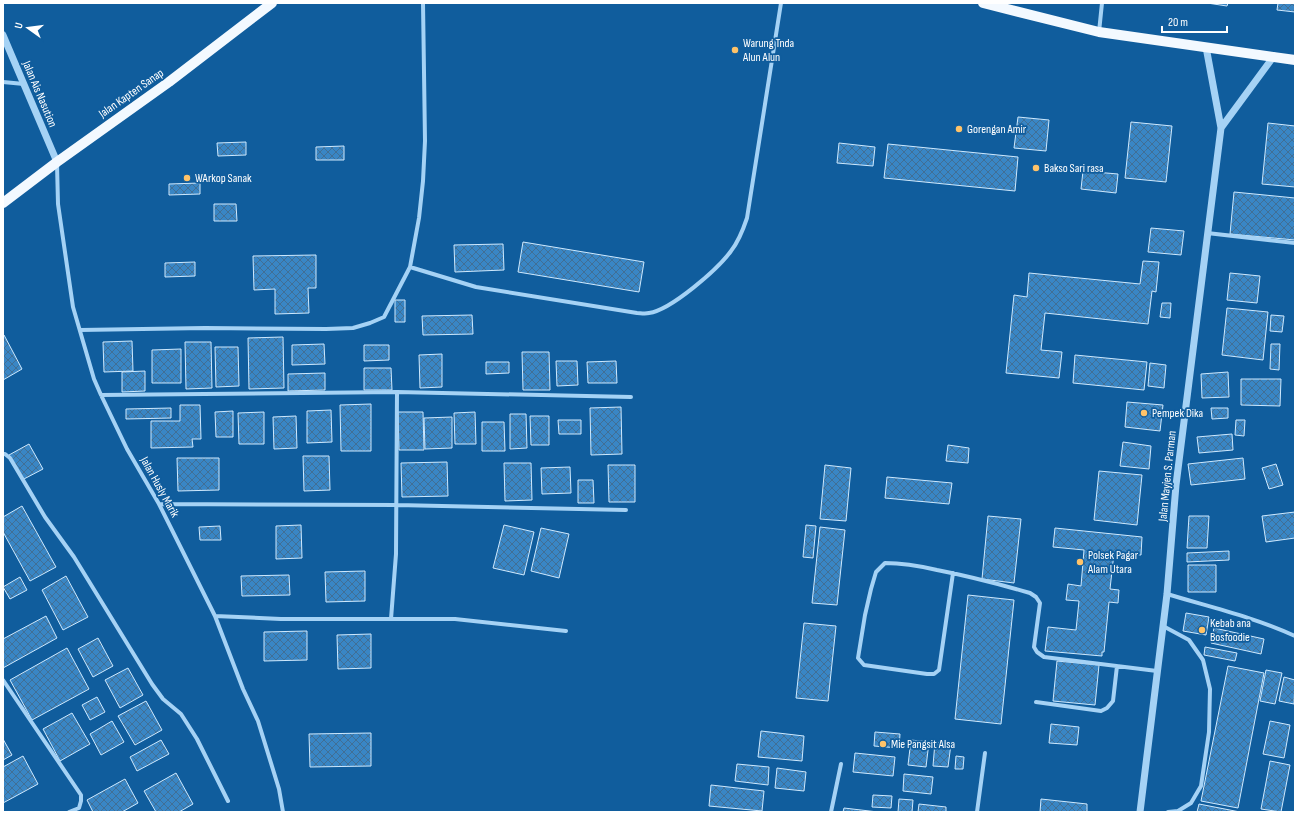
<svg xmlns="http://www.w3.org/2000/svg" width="1298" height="815" viewBox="0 0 1298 815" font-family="'Sofia Sans Condensed',sans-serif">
<defs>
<pattern id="building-cross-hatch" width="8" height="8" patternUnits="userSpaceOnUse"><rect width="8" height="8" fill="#3986c5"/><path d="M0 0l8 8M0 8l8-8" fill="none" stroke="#416f95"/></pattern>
</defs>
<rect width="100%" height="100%" fill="#105d9d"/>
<path fill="url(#building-cross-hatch)" stroke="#cee9fe" d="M1207 3H1228L1227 6Z
M1278 3H1295V12L1277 10Z
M1018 117 1049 120 1046 151 1014 148Z
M1131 122 1172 126 1166 182 1125 178Z
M1268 123 1295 126V187L1262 184Z
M246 142V155L218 156 217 143Z
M839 143 875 147 873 166 837 163Z
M888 144 1018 157 1015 191 884 178Z
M344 146V160H316V147Z
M1083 171 1118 174 1116 193 1081 189Z
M200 183V194L169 195V184Z
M1234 192 1295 198V240L1230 234Z
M214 204H236L237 221H214Z
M1151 228 1184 231 1181 255 1148 252Z
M523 242 644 262 639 292 518 272Z
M503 244 504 270 455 272 454 245Z
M316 255V288H308L309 313 275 314V289L254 290 253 256Z
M1143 261 1159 262 1156 292 1152 291 1148 324 1045 313 1041 350 1062 352 1059 378 1006 373 1014 295 1027 297 1029 273 1140 284Z
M195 262V276L165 277V263Z
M1230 273 1260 276 1257 303 1227 300Z
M395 300H405V322H395Z
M1162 303H1171L1170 318 1160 317Z
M1227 308 1268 312 1263 360 1222 355Z
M472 315 473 334 423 335 422 316Z
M1271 315 1284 316 1282 332 1270 331Z
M4 335 22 369 3 380V336Z
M283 337 284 388 249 389 248 338Z
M132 341 133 371 104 372 103 342Z
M185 342H211L212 388 186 389Z
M324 344 325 364 292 365V345Z
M1271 344H1280L1279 370 1270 369Z
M364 345H389V360L364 361Z
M215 347H238L239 386 216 387Z
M181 349V383H152V350Z
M522 352H549L550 390H523Z
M442 354V387L420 388 419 355Z
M1075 355 1147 362 1144 390 1073 383Z
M556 361H577L578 385 557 386Z
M616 361 617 383H588L587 362Z
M486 362H509V373L486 374Z
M1150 363 1166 365 1164 388 1148 386Z
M364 368H391L392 390H364Z
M145 371V391L122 392V372Z
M1228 372 1229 397 1202 398 1201 374Z
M325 373V390L288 391V374Z
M1241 379H1281L1280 406 1241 405Z
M1127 402 1163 405 1160 431 1125 427Z
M371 404V451H341L340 405Z
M180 405H200L201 439H192L193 447 151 448V421H180Z
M621 407 622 454 591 455 590 408Z
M171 408V418L126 419V409Z
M1211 408H1228V418L1212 419Z
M331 410 332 442 307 443V411Z
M233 411V437H216L215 412Z
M264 412V444H239L238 413Z
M398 412H423L424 450H399Z
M475 412 476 444H455L454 413Z
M510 414H526L527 448 510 449Z
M296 416 297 448 274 449 273 417Z
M530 416H549V445H531Z
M452 417V448L425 449 424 418Z
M558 420H581V434H559Z
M1236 420H1245L1244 436 1235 435Z
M482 422H504L505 451H482Z
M1232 434 1233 450 1199 453 1197 437Z
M1123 442 1151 446 1149 469 1120 466Z
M29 444 43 469 22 480 9 455Z
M948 445 969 448 968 463 946 461Z
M303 456H329L330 490 304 491Z
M177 458H219V490L178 491Z
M1243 458 1245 479 1191 485 1188 464Z
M447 462 448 496 402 497 401 463Z
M504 463H531L532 500 505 501Z
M1276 464 1283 485 1269 489 1262 468Z
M608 465H635V502H609Z
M825 465 851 468 846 521 820 519Z
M570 467 571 493 542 494 541 468Z
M1099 471 1142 475 1137 525 1094 520Z
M887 477 952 483 949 504 885 498Z
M578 480H593L594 503H578Z
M22 506 56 567 30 581 3 532V517Z
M1295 512V538L1266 542 1262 516Z
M988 516 1021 519 1014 583 982 579Z
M1189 516H1209L1207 548H1187Z
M301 525 302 558 276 559V526Z
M504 525 534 532 524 575 493 568Z
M806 525 816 526 813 558 803 557Z
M220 526 221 540H200L199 527Z
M820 527 845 530 837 605 812 603Z
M541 528 569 534 559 578 531 571Z
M1055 528 1142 537 1141 555 1114 553 1110 589 1119 590 1118 603 1109 602 1104 652H1102V656L1045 651 1048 627 1076 630 1079 601 1066 600 1068 584 1081 586 1084 550 1053 547Z
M1229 551V560L1187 562V553Z
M1188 565H1216V592H1188Z
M365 571V601L326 602 325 572Z
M289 575 290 595 242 596 241 576Z
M66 576 88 617 63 630 42 590Z
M20 577 27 590 10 599 3 587Z
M968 595 1014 600 1001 724 955 719Z
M1186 613 1209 617 1206 635 1183 631Z
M46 616 57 638 3 668V639Z
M804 623 836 626 828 701 796 698Z
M1214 628 1264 639 1261 654 1211 643Z
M307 631V660L264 661V632Z
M371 634V668L338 669 337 635Z
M98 638 113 666 93 677 78 649Z
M1205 647 1237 653 1235 661 1204 655Z
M67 648 89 689 32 720 10 680Z
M1057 661 1099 665 1095 705 1053 701Z
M1228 666 1264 673 1238 808 1201 801Z
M128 668 143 695 120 708 105 680Z
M1266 670 1282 673 1275 704 1260 701Z
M1284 677 1295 680 1294 704 1279 701Z
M97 697 105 712 90 720 82 705Z
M146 701 162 730 135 745 118 716Z
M72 713 90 744 60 761 43 729Z
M112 721 124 742 101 755 90 734Z
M1270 721 1290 725 1284 758 1263 754Z
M1051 724 1079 727 1077 745 1049 743Z
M761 731 804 736 802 761 758 757Z
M875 732 900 734 899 748 874 746Z
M371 733V766L310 767 309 734Z
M3 739 12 755 3 760Z
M161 740 169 754 137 771 130 757Z
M911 740 929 742 926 767 908 765Z
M935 742 951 744 948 767 933 766Z
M855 753 895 757 893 776 853 772Z
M23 756 38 784 3 803V767Z
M956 756 964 757 963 769H955Z
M1270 761 1290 765 1281 812 1261 809Z
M737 764 769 767 768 785 735 781Z
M777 768 806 772 804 791 775 788Z
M176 773 193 804 179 812H156L144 791Z
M904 774 933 777 931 794 903 791Z
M125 779 138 803 122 812H93L87 800Z
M711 785 764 791 762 811 709 806Z
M873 795 892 796 891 808 872 807Z
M899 799 913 800 912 812H898Z
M1041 799 1087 804V812H1040Z
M919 804 946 807V812H918Z
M1199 804 1240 812H1197Z
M844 808 878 812H843Z"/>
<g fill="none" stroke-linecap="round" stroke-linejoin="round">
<path stroke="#a5d2f5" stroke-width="4" d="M1099 32 1102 3
M3 82 24 84
M57 164 58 204 73 307 94 379 101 395 127 449 159 504 215 616 243 689 258 721 279 789 283 812
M1207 233 1295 243
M410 267 476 287 637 313C640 313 645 314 649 313 671 310 718 269 731 251 739 241 743 230 747 218L781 3
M80 330 205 328 326 329 353 328 370 323 384 317 410 267 419 218 423 181 425 141 423 3
M101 395 397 392 631 397
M3 454H5L10 458 45 517 74 557 152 684 163 699 181 714 197 739 228 801
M159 504 397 505 626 510
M953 573 939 670 934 674H927L864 665 858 658 865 615 871 589 876 572 885 563C903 563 920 566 937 570 968 576 999 584 1030 593L1036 597 1040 603 1034 647 1037 652 1044 657 1157 671
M1167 594C1210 607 1254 617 1295 636
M215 616 281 619H391L396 554 397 392
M391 619H455L566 631
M1163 626 1189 640 1203 660 1210 689 1209 732 1201 786 1191 803 1178 811 1168 812
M3 680 81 795V801L79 808 69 812
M1036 702 1101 711 1107 708 1113 701 1117 666
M831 812 841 764
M977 812 985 753"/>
<path stroke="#a5d2f5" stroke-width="7" d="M3 35 57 162
M1221 128 1274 56
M1140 812 1167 594 1176 485 1221 128 1206 47"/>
<path stroke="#f3f9ff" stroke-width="10" d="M983 3 1099 32 1295 60
M3 203 57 162 169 82 272 3"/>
</g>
<g fill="#ffc369" stroke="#105d9d" stroke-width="1.5">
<circle cx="735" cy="50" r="4"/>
<circle cx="959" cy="129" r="4"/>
<circle cx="1036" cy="168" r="4"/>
<circle cx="187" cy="178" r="4"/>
<circle cx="1144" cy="413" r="4"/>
<circle cx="1080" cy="562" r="4"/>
<circle cx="1202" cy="630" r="4"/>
<circle cx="883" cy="744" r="4"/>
</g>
<g text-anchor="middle" stroke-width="3.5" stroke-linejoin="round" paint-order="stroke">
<g font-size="12" fill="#fff" stroke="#105d9d" text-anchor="start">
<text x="743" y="47">Warung Tnda<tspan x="743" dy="14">Alun Alun</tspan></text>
<text x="967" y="133">Gorengan Amir</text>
<text x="1044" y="172">Bakso Sari rasa</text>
<text x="195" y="182">WArkop Sanak</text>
<text x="1152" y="417">Pempek Dika</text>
<text x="1088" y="559">Polsek Pagar<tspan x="1088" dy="14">Alam Utara</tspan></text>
<text x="1210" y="627">Kebab ana<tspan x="1210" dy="14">Bosfoodie</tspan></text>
<text x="891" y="748">Mie Pangsit Alsa</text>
</g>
<g font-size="12" fill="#fff" stroke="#105d9d">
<text transform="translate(131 93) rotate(-35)" y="4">Jalan Kapten Sanap</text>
<text transform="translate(40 94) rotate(67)" y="4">Jalan Ais Nasution</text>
<text transform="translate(1167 476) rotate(-84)" y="4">Jalan Mayjen S. Parman</text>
<text transform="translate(160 487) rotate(61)" y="4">Jalan Husly Marik</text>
</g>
</g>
<rect width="1298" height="815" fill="none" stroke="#ffffff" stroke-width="8"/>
<g transform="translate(28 28) rotate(284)" stroke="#105d9d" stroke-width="3" paint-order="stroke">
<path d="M0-3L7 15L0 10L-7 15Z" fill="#ffffff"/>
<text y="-6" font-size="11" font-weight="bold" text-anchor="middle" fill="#ffffff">U</text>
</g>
<path d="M1162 26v6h65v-6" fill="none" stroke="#ffffff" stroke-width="2"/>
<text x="1168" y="26" font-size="12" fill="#ffffff" stroke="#105d9d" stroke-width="3" paint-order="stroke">20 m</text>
</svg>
